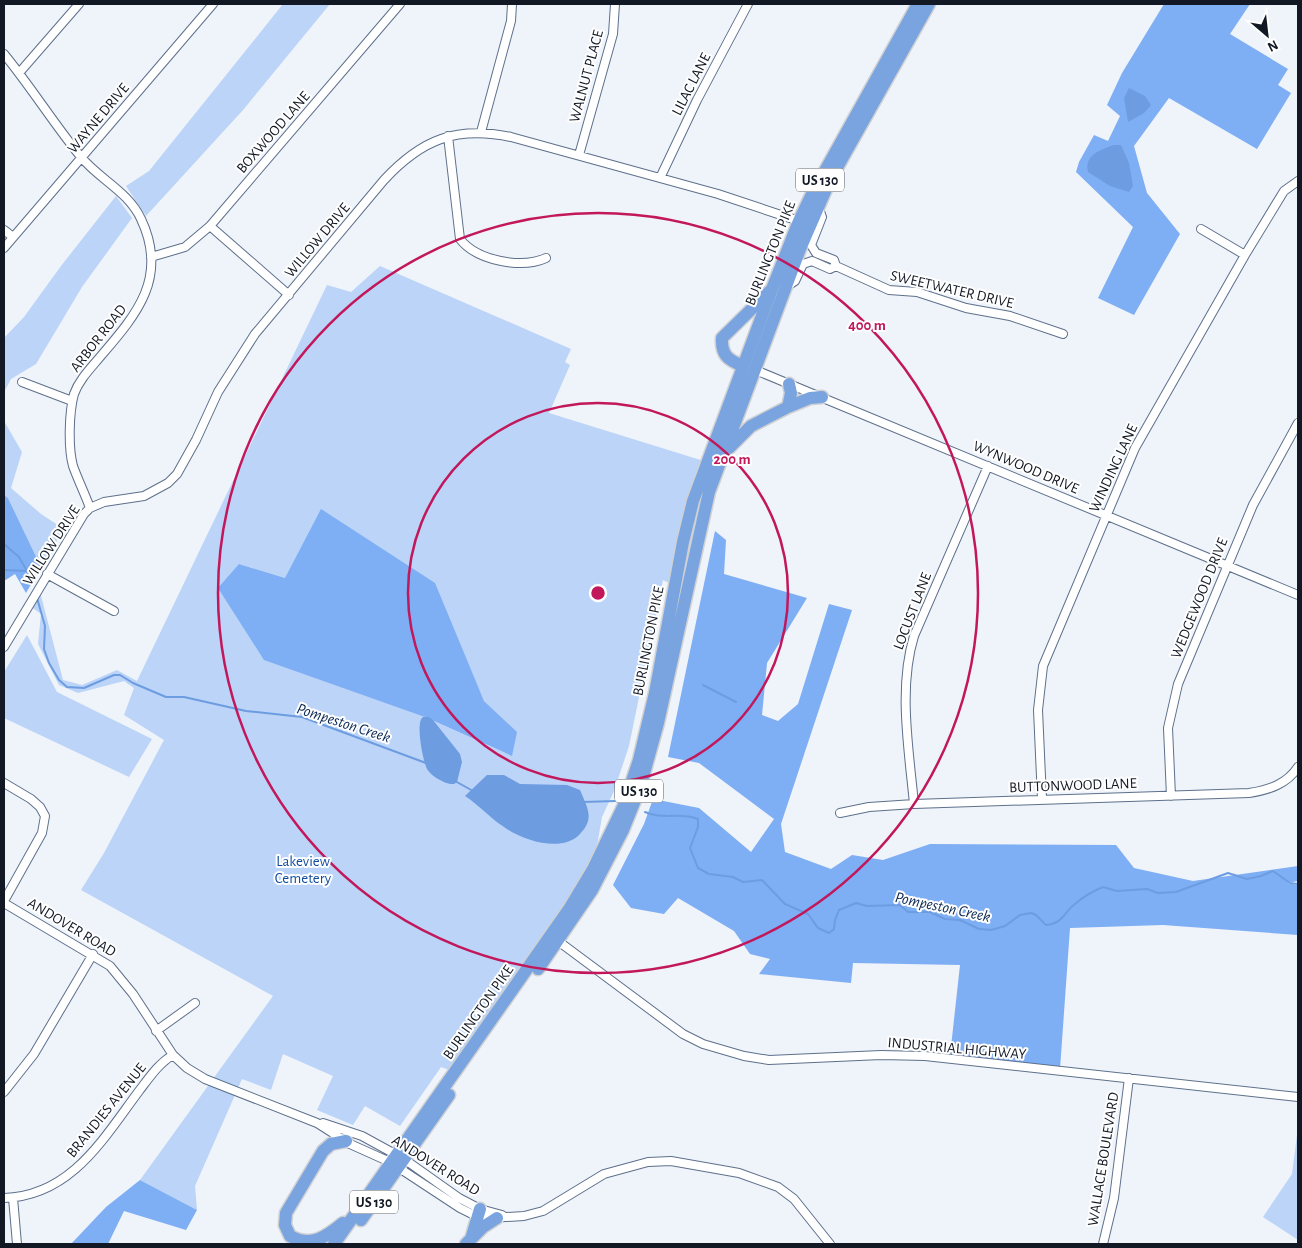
<svg xmlns="http://www.w3.org/2000/svg" width="1302" height="1248" viewBox="0 0 1302 1248" font-family="'Alegreya Sans',sans-serif">
<rect width="100%" height="100%" fill="#eff3fa"/>
<path fill="#bbd4f7" fill-rule="evenodd" d="M283 4H330L243 110 146 216 126 186 149 171Z
M116 196 132 218 82 287 36 364 11 379 4 392V338L24 317 61 266Z
M380 266 571 349 565 362 570 365 549 413 707 462 675 586 663 580 629 746 614 791 602 817 593 869 455 1072 441 1067 400 1126 365 1106 353 1125 317 1110 333 1076 283 1054 271 1090 242 1079 195 1186 197 1210 140 1180 273 996 81 890 104 853 164 740 124 715 134 688 124 681 78 693 59 685 38 644 41 614 30 606 40 592 63 680 82 685 117 670 137 681 327 285 351 292ZM239 564 285 578 473 676 484 701 511 727 505 753 425 717Z
M4 421 22 452 11 488 41 514 64 529 41 567 8 498 4 495Z
M27 635 57 692 152 739 129 777 4 718V672Z
M1298 1127V1240L1263 1217 1292 1174Z"/>
<path fill="#7eaef4" d="M1164 4H1250L1230 34 1288 69 1278 85 1291 93 1257 149 1169 98 1134 146 1147 193 1180 234 1134 315 1098 298 1133 227 1076 172 1079 162 1094 135 1108 141 1120 116 1107 105 1122 73Z
M4 495 8 498 41 567 26 593 15 574 4 581Z
M321 509 435 583 484 701 517 732 512 756 425 717 264 660 218 588 239 564 285 578Z
M715 531 726 540 724 574 807 598 767 663 762 715 778 721 798 704 829 604 852 610 781 824 785 852 831 869 852 855 883 860 930 844 1116 845 1134 868 1193 881 1298 866V881L1287 883 1298 885V935L1163 925 1070 928 1060 1069 950 1056 960 965 853 963 851 983 759 974 770 959 750 954 734 931 678 898 664 914 631 908 613 885 644 824 653 799 699 808 751 852 774 819 699 763 668 757Z
M140 1180 197 1210 186 1230 124 1211 108 1244H71L106 1207Z"/>
<path fill="#6d9ce1" d="M1129 88 1145 96 1151 105 1144 113 1128 122 1124 98Z
M1114 145H1121L1129 163 1133 186 1129 192 1110 186 1088 172C1084 155 1100 150 1114 145Z
M423 717H429L433 720 460 754 462 762 457 782 454 784C446 785 431 776 427 769 423 761 415 722 423 717Z
M487 775H504L520 784 567 785 580 790C588 809 595 819 579 835 561 853 522 840 504 827 490 818 479 805 465 796Z"/>
<g fill="none" stroke-linecap="round" stroke-linejoin="round">
<path stroke="#6d9ce1" stroke-width="2" d="M4 544 19 557 27 571
M4 570 27 571
M37 598 45 626 44 649 49 663 59 680 67 687 84 688 114 675H120L133 683 166 697H184L246 711 302 717 426 763
M703 685 736 702
M455 781 473 791
M583 802 615 801
M645 812C661 820 681 812 698 819V827L690 848 698 868 709 874 733 877 743 882 762 880 785 904 808 914 818 928 829 933 834 929 835 920 839 910 856 903 867 906 900 905 908 912H930L945 919 960 920 979 929 991 930 1005 926 1020 915 1031 913 1036 915 1046 925C1064 923 1064 912 1075 904 1083 897 1093 891 1103 887L1117 891 1147 889 1158 893 1176 892 1228 873 1247 879 1261 876 1273 871 1290 883 1298 884"/>
<defs>
<path id="minor" d="M4 54C31 87 54 124 81 157 99 179 129 192 141 219 169 278 136 315 100 357 90 369 79 380 74 394 69 412 68 448 73 466 78 480 85 494 90 508
M19 73 79 4
M481 132 511 21 512 4
M448 136 460 239C477 261 522 269 546 258
M579 155 613 34 615 4
M660 178 697 100 748 4
M818 206 822 217 811 245 816 253 834 260 836 266 889 290 917 292 966 308 1010 316 1063 334
M210 226 289 295
M1201 229 1245 255
M4 230 13 237
M4 248 213 4
M151 257 185 247 210 226 400 4
M786 287 795 281 803 264 812 261 830 269 836 266
M753 369 1298 595
M22 382 72 401
M47 574 114 611
M4 647 84 514 90 508 104 502 144 496 168 483 177 474 196 440 218 392 255 334 384 180C422 139 456 126 511 137L718 194 799 221
M4 783 31 799 40 807 45 816 42 833 4 901
M1171 796 1168 728 1178 684 1253 505 1298 423
M1042 799 1038 710 1043 666 1135 448 1245 255 1284 191 1298 181
M914 804C909 750 898 688 914 636L988 466
M840 813 869 807 914 804 1249 793C1269 790 1287 784 1298 767
M4 903 110 966 133 994 173 1055 187 1068 205 1079 317 1123 350 1144 390 1162 460 1208 478 1217 490 1218 524 1216 543 1211 604 1174 648 1162 671 1161 739 1173 778 1187 794 1199 830 1244
M558 941 683 1034 703 1044 744 1056 769 1060 881 1055 925 1056 1298 1097
M156 1031 195 1003
M4 1092 34 1054 93 954
M323 1123 362 1136 404 1159 459 1198 480 1209 502 1215
M4 1198C71 1196 103 1139 139 1091 149 1078 159 1063 173 1055
M13 1198 17 1244
M1103 1244 1114 1198 1129 1078"/>
<path id="trunk" d="M743 366C728 360 721 355 722 338L770 291
M788 407 810 398 822 397
M729 448 751 426 788 407 791 393 789 384
M538 969 592 890 623 830 640 788 658 723 709 492 800 249 830 180 929 4
M361 1220 449 1095
M343 1223C326 1237 311 1248 290 1236L285 1225 286 1213 323 1151 331 1144 346 1141
M472 1236 480 1209
M334 1244 569 909 593 869 624 805 639 760 655 693 683 542 693 501 772 289 799 221 810 198 918 4
M466 1244 483 1227 497 1218"/>
</defs>
<use href="#minor" stroke="#5d708b" stroke-width="10"/>
<use href="#trunk" stroke="#d0d1d3" stroke-width="15"/>
<use href="#minor" stroke="#fff" stroke-width="8"/>
<use href="#trunk" stroke="#7aa4e0" stroke-width="12"/>
</g>
<g fill="none" stroke="#c2185b" stroke-width="2.5">
<circle cx="598" cy="593" r="190"/>
<circle cx="598" cy="593" r="380"/>
</g>
<g text-anchor="middle" stroke-width="4" stroke-linejoin="round" paint-order="stroke">
<g fill="#fff" stroke="#595e66" stroke-width="1">
<rect x="796" y="168.5" width="48" height="23" rx="4"/>
<rect x="615" y="779.5" width="48" height="23" rx="4"/>
<rect x="350" y="1190.5" width="48" height="23" rx="4"/>
</g>
<g font-size="14" font-weight="bold" fill="#121924">
<text x="820" y="185">US 130</text>
<text x="639" y="796">US 130</text>
<text x="374" y="1207">US 130</text>
</g>
<g font-size="15" fill="#121924" stroke="#fff">
<text transform="translate(586 76) rotate(-75)" y="5">WALNUT PLACE</text>
<text transform="translate(691 84) rotate(-63)" y="5">LILAC LANE</text>
<text transform="translate(98 118) rotate(-50)" y="5">WAYNE DRIVE</text>
<text transform="translate(273 132) rotate(-49)" y="5">BOXWOOD LANE</text>
<text transform="translate(317 240) rotate(-50)" y="5">WILLOW DRIVE</text>
<text transform="translate(770 253) rotate(-68)" y="5">BURLINGTON PIKE</text>
<text transform="translate(952 289) rotate(13)" y="5">SWEETWATER DRIVE</text>
<text transform="translate(98 338) rotate(-52)" y="5">ARBOR ROAD</text>
<text transform="translate(1026 467) rotate(23)" y="5">WYNWOOD DRIVE</text>
<text transform="translate(1113 468) rotate(-65)" y="5">WINDING LANE</text>
<text transform="translate(51 545) rotate(-57)" y="5">WILLOW DRIVE</text>
<text transform="translate(1199 598) rotate(-68)" y="5">WEDGEWOOD DRIVE</text>
<text transform="translate(912 611) rotate(-69)" y="5">LOCUST LANE</text>
<text transform="translate(648 641) rotate(-79)" y="5">BURLINGTON PIKE</text>
<text transform="translate(1073 785) rotate(-2)" y="5">BUTTONWOOD LANE</text>
<text transform="translate(72 927) rotate(31)" y="5">ANDOVER ROAD</text>
<text transform="translate(478 1012) rotate(-55)" y="5">BURLINGTON PIKE</text>
<text transform="translate(957 1048) rotate(5)" y="5">INDUSTRIAL HIGHWAY</text>
<text transform="translate(106 1110) rotate(-51)" y="5">BRANDIES AVENUE</text>
<text transform="translate(1103 1159) rotate(-81)" y="5">WALLACE BOULEVARD</text>
<text transform="translate(436 1165) rotate(32)" y="5">ANDOVER ROAD</text>
</g>
<g font-size="15" fill="#0f4c9d" stroke="#fff">
<text x="303" y="866">Lakeview<tspan x="303" dy="17">Cemetery</tspan></text>
</g>
<g font-size="16" font-style="italic" fill="#092853" stroke="#fff">
<text transform="translate(344 722) rotate(18)" y="6">Pompeston Creek</text>
<text transform="translate(943 906) rotate(12)" y="6">Pompeston Creek</text>
</g>
</g>
<circle cx="598" cy="593" r="8" fill="#c2185b" stroke="#fff" stroke-width="2.5"/>
<g font-size="15" text-anchor="middle" font-weight="bold" fill="#c2185b" stroke="#fff" stroke-width="4" stroke-linejoin="round" paint-order="stroke">
<text x="867" y="330">400 m</text>
<text x="732" y="464">200 m</text>
</g>
<rect width="1302" height="1248" fill="none" stroke="#121924" stroke-width="10"/>
<g transform="translate(1267 35) rotate(152)" stroke="#ffffff" stroke-width="4" paint-order="stroke">
<path d="M0-4L9 19L0 12L-9 19Z" fill="#121924"/>
<text y="-8" font-size="14" font-weight="bold" text-anchor="middle" fill="#121924">N</text>
</g>
</svg>
